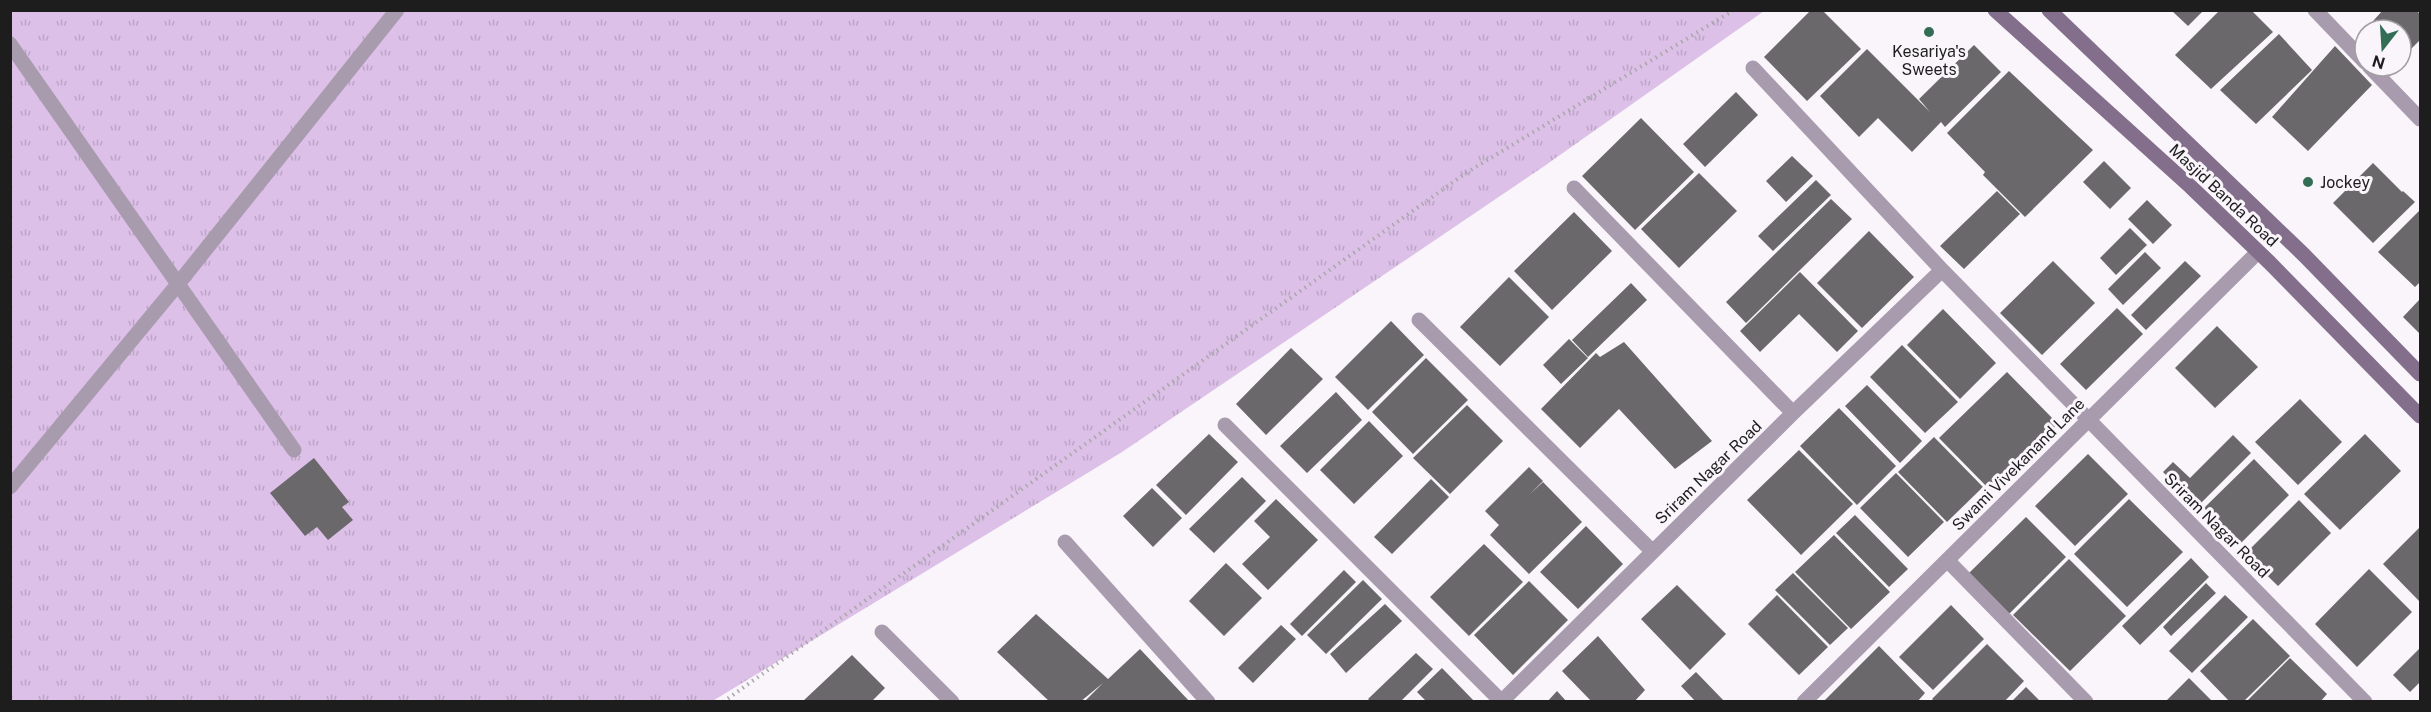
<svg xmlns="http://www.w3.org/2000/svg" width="2431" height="712" viewBox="0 0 2431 712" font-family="'Public Sans',sans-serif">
<defs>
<pattern id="park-tufts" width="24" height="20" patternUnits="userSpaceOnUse" patternTransform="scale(1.5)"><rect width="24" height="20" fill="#dcc0e8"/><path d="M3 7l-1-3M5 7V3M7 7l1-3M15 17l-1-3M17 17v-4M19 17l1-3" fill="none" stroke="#bca5c7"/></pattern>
</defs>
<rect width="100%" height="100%" fill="#f9f5fa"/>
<path fill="url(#park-tufts)" d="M10 11H1764L1543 167 1122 452 711 702 11 701Z"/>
<path fill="#6b686c" d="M1811 10H1822L1861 49 1807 101 1764 57Z
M2171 10H2204L2188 26Z
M2220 10H2251L2273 32 2211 89 2175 55Z
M2383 10H2417L2420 15V40L2401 59V30H2365Z
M2279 34 2312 70 2256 124 2220 90Z
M1974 45 2001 72 1945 127 1941 122 1912 152 1878 118 1859 137 1820 96 1867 49 1930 112 1919 99Z
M2335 46 2372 85 2308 151 2272 117Z
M2009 71 2093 150 2025 217 1983 175 1985 172 1947 133Z
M1736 92 1758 115 1705 167 1683 144Z
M1641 118 1694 172 1635 230 1582 176Z
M1792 156 1813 176 1786 202 1766 181Z
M2104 161 2131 188 2110 209 2083 182Z
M2373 163 2402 192 2403 191 2415 202 2373 243 2333 203Z
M1699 173 1737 211 1679 268 1641 229Z
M1816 180 1831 195 1773 251 1758 236Z
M1997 191 2020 214 1964 269 1940 246Z
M1831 199 1852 219 1746 323 1726 302Z
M2147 200 2172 225 2153 244 2128 219Z
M2420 210V282L2415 287 2378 252Z
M1574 212 1612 251 1552 310 1514 271Z
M2130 228 2147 245 2116 275 2100 258Z
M1869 231 1914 277 1862 328 1817 283Z
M2145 252 2161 268 2123 305 2108 289Z
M2053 261 2095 303 2042 355 2000 313Z
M2185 261 2201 276 2146 330 2131 315Z
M1800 272 1858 331 1837 352 1799 314 1760 352 1740 331Z
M1509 277 1549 317 1500 366 1460 327Z
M1631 283 1647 300 1588 357 1572 340Z
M2420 299V334L2403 317Z
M2117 308 2143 334 2086 390 2060 364Z
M1943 309 1996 363 1960 399 1907 345Z
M1391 321 1424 355 1368 410 1335 377Z
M2217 326 2258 367 2215 408 2175 368Z
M1569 339 1588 358 1561 384 1543 365Z
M1624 342 1712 441 1675 469 1619 409 1580 448 1541 409 1596 353 1600 357Z
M1902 345 1958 402 1925 433 1870 377Z
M1291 348 1323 379 1266 435 1236 404Z
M1426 358 1468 400 1413 454 1372 412Z
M2007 372 2058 424 1990 490 1939 438Z
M1867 385 1922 441 1900 463 1845 406Z
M1336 392 1362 420 1307 473 1280 446Z
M2300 399 2342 442 2298 485 2255 442Z
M1467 405 1503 441 1450 494 1413 458Z
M1839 408 1896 466 1857 505 1800 446Z
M1369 421 1403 456 1354 504 1320 470Z
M1209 434 1238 462 1186 515 1156 485Z
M2365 434 2401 471 2340 530 2304 494Z
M2233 435 2251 453 2197 507 2163 472 2173 462 2190 478Z
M1934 437 1983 487 1947 522 1898 472Z
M1799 450 1853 504 1801 555 1747 500Z
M2088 454 2128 494 2075 546 2035 506Z
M314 458 349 502 342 507 353 520 328 540 317 527 305 536 270 493Z
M2254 459 2289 495 2240 544 2204 508Z
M1529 467 1543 481 1529 495 1543 482 1582 522 1529 574 1490 535 1499 525 1485 511Z
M1896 473 1944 522 1908 557 1860 508Z
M1242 477 1266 501 1214 553 1189 529Z
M1431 479 1449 497 1392 554 1374 537Z
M1152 488 1182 518 1153 547 1123 516Z
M1276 499 1318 540 1268 590 1242 564 1270 537 1254 521Z
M2129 499 2183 552 2127 607 2074 554Z
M2299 500 2331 533 2278 586 2245 554Z
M1855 515 1908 569 1889 587 1836 533Z
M2026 517 2066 557 2009 614 1968 574Z
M1586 526 1623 564 1578 609 1540 572Z
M2420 527V602L2383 564Z
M1834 535 1890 592 1851 629 1795 572Z
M1484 544 1523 582 1469 636 1430 597Z
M2191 558 2209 577 2140 645 2122 626Z
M2069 559 2126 616 2070 671 2013 615Z
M1226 563 1262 598 1224 636 1189 601Z
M2369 569 2412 612 2357 667 2315 624Z
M1344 570 1356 582 1302 636 1290 624Z
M1793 573 1848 628 1830 645 1775 590Z
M1363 580 1382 599 1326 654 1307 635Z
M1529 581 1568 620 1513 675 1474 635Z
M2206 583 2216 593 2171 636 2163 627Z
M1677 585 1726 634 1690 670 1641 619Z
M1777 595 1828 647 1799 675 1748 624Z
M2225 595 2248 617 2192 673 2169 651Z
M1385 604 1402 621 1346 673 1330 654Z
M1951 605 1984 639 1933 690 1899 657Z
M1036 614 1108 679 1140 649 1190 702H1087L1086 700 1103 683 1080 702H1050L997 652Z
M2253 619 2290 656 2243 702H2230L2200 671Z
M1281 625 1296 639 1253 683 1238 668Z
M1598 636 1645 690 1634 702H1592L1562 671Z
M1987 644 2024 681 2004 702H1935L1932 699Z
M1879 646 1925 693 1917 702H1823Z
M2420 648V682L2410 692 2393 675Z
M1416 653 1433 669 1400 702H1371L1368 699Z
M852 655 885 688 871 702H802Z
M2290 658 2327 694 2320 702H2246Z
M1442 668 1475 702H1427L1417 692Z
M1696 672 1725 702H1696L1681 686Z
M2189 678 2213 702H2165Z
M2026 687 2041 702H2011Z
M1557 691 1567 702H1547Z"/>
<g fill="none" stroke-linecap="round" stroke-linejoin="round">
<path stroke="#a9a7aa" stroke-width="4" stroke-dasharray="1.5 4.5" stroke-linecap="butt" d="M723 702 1466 173 1734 10"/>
<path stroke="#a99bae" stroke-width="15" d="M10 44 178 284 10 487
M294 450 178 284 397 10"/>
<path stroke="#a99bae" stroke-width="15" d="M2315 10 2365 62
M2369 66 2420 119
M1753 68 1942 270 2365 702
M1574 188 1793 413
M1419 320 1652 551
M1225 425 1501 701
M1065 542 1208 702
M1947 560 2086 702
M882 632 952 702
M1501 702 1793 413 1942 270
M1804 702 2258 252"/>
<path stroke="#836f8b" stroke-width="15" d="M1995 10 2191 187 2269 262 2420 416
M2049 10 2304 255 2420 374"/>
</g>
<g fill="#336d56" stroke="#f9f5fa" stroke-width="2">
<circle cx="1929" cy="32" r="6"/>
<circle cx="2308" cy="182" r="6"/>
</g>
<g text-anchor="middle" stroke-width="6" stroke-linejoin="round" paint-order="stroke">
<g font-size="16" fill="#1e1d1e" stroke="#f9f5fa">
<text x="1929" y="57">Kesariya's<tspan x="1929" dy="18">Sweets</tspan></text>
<text x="2320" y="188" text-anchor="start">Jockey</text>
</g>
<g font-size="16" fill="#1e1d1e" stroke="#f9f5fa">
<text transform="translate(2224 195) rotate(43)" y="6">Masjid Banda Road</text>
<text transform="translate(2018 464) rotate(-45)" y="6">Swami Vivekanand Lane</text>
<text transform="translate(1708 472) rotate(-44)" y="6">Sriram Nagar Road</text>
<text transform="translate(2217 525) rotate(45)" y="6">Sriram Nagar Road</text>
</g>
</g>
<rect width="2431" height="712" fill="none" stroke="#1e1d1e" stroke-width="24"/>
<g transform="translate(2383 48) rotate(197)"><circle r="28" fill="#f9f5fa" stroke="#a19fa2" stroke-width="1.5"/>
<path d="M0-4.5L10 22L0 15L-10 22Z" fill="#336d56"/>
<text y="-9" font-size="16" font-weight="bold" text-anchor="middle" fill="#1e1d1e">N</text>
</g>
</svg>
